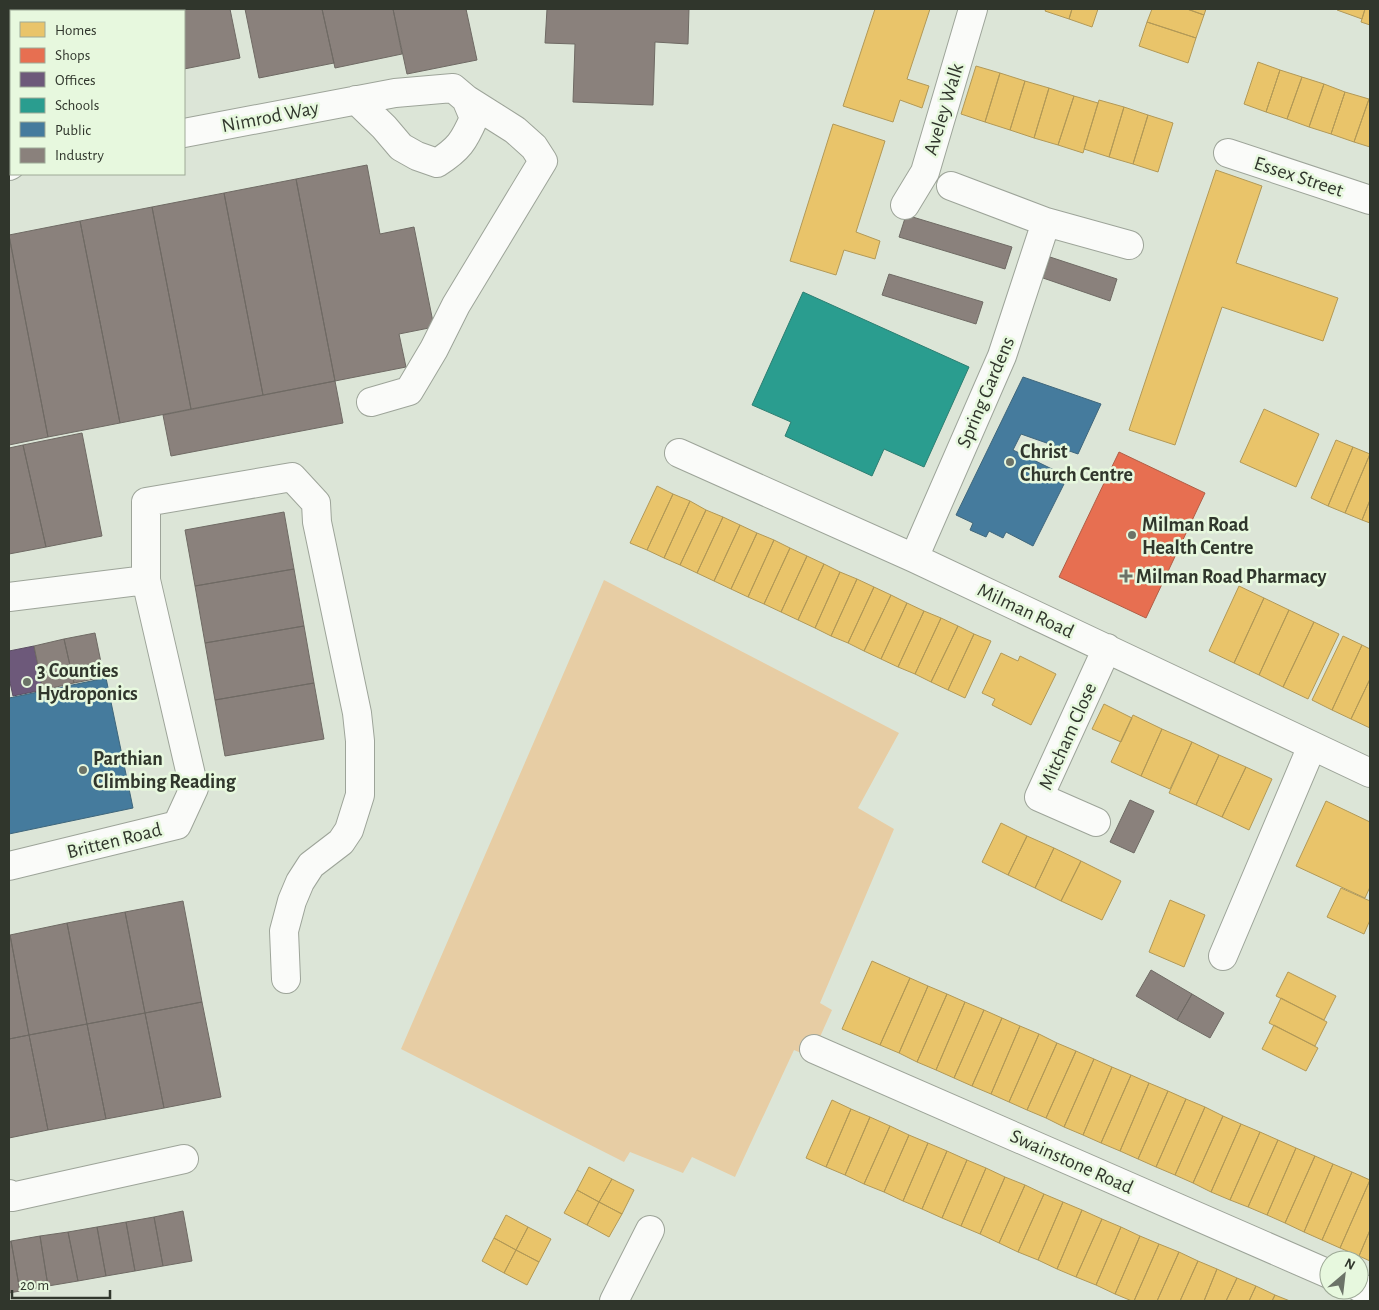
<svg xmlns="http://www.w3.org/2000/svg" width="1379" height="1310" viewBox="0 0 1379 1310" font-family="'Alegreya Sans',sans-serif">
<rect width="100%" height="100%" fill="#dce5d7"/>
<path fill="#e7cda4" d="M604 580 899 733 858 808 894 829 820 1003 832 1010 811 1057 794 1050 735 1177 692 1157 683 1173 630 1152 624 1162 401 1049Z"/>
<path fill="#e9c46a" stroke="#b29957" d="M875 9H930L907 79 929 86 922 108 900 100 893 122 843 106Z
M1046 9H1072L1069 19 1045 11Z
M1072 9H1098L1092 27 1069 19Z
M1152 9H1187L1204 15 1196 38 1147 22Z
M1187 9H1206L1204 15Z
M1338 9H1365L1362 19 1337 10Z
M1365 9H1370V25L1361 22Z
M1147 22 1196 38 1188 63 1139 46Z
M1258 62 1280 70 1266 112 1244 104Z
M976 66 1000 73 985 122 961 114Z
M1280 70 1302 77 1287 119 1266 112Z
M1000 73 1025 81 1010 130 985 122Z
M1302 77 1324 84 1309 127 1287 119Z
M1025 81 1049 88 1034 138 1010 130Z
M1324 84 1345 92 1331 134 1309 127Z
M1049 88 1074 96 1058 145 1034 138Z
M1345 92 1369 99 1354 142 1331 134Z
M1074 96 1098 103 1083 153 1058 145Z
M1369 99 1370 100V147L1354 142Z
M1099 100 1124 107 1109 157 1084 149Z
M1124 107 1148 115 1133 164 1109 157Z
M1148 115 1173 123 1158 172 1133 164Z
M833 124 885 141 856 232 880 241 875 259 844 250 836 275 790 261Z
M1216 170 1262 186 1236 263 1338 298 1323 341 1222 307 1175 445 1129 430Z
M1264 409 1319 434 1296 487 1240 462Z
M1336 440 1353 447 1328 506 1311 498Z
M1353 447 1370 454 1345 513 1328 506Z
M1370 454V500L1362 520 1345 513Z
M657 486 673 494 647 550 630 543Z
M673 494 690 501 664 558 647 550Z
M1370 500V523L1362 520Z
M690 501 706 510 680 565 664 558Z
M706 510 723 517 697 573 680 565Z
M723 517 740 525 714 581 697 573Z
M740 525 757 533 731 589 714 581Z
M757 533 774 540 748 597 731 589Z
M774 540 790 548 764 604 748 597Z
M790 548 807 556 781 612 764 604Z
M807 556 824 564 798 620 781 612Z
M824 564 840 572 815 628 798 620Z
M840 572 857 579 831 636 815 628Z
M857 579 874 587 848 643 831 636Z
M1239 586 1264 598 1234 663 1209 651Z
M874 587 891 595 864 651 848 643Z
M891 595 907 603 881 659 864 651Z
M1264 598 1289 610 1259 675 1234 663Z
M907 603 924 611 898 667 881 659Z
M1289 610 1314 622 1283 687 1259 675Z
M924 611 941 618 915 674 898 667Z
M941 618 958 626 931 682 915 674Z
M1314 622 1339 634 1308 699 1283 687Z
M958 626 974 634 948 690 931 682Z
M974 634 991 641 965 698 948 690Z
M1343 636 1362 645 1332 710 1312 700Z
M1362 645 1370 649V679L1351 719 1332 710Z
M1001 653 1018 661 1020 656 1056 674 1031 725 992 705 995 699 982 693Z
M1370 679V728L1351 719Z
M1104 704 1132 718 1121 742 1092 729Z
M1133 715 1162 729 1141 776 1111 762Z
M1162 729 1192 742 1170 789 1141 776Z
M1192 742 1219 755 1196 805 1169 793Z
M1219 755 1246 767 1222 817 1196 805Z
M1246 767 1272 779 1249 830 1222 817Z
M1326 801 1370 822V887L1365 898 1296 866Z
M1001 823 1027 836 1008 875 982 862Z
M1027 836 1054 848 1035 888 1008 875Z
M1054 848 1081 861 1061 901 1035 888Z
M1081 861 1121 881 1102 920 1061 901Z
M1341 888 1370 901V920L1364 934 1327 917Z
M1170 900 1205 915 1184 967 1149 952Z
M872 961 910 978 880 1045 842 1029Z
M1288 972 1336 996 1324 1020 1276 996Z
M910 978 928 986 899 1053 880 1045Z
M928 986 947 994 917 1062 899 1053Z
M947 994 965 1002 936 1070 917 1062Z
M1281 998 1327 1022 1315 1046 1269 1023Z
M965 1002 984 1010 954 1078 936 1070Z
M984 1010 1002 1018 972 1086 954 1078Z
M1002 1018 1020 1026 991 1094 972 1086Z
M1274 1025 1318 1048 1306 1071 1262 1049Z
M1020 1026 1039 1034 1009 1102 991 1094Z
M1039 1034 1057 1043 1027 1110 1009 1102Z
M1057 1043 1076 1051 1046 1118 1027 1110Z
M1076 1051 1094 1059 1064 1127 1046 1118Z
M1094 1059 1112 1067 1083 1135 1064 1127Z
M1112 1067 1131 1075 1101 1143 1083 1135Z
M1131 1075 1149 1083 1120 1151 1101 1143Z
M1149 1083 1168 1091 1138 1159 1120 1151Z
M1168 1091 1186 1099 1156 1167 1138 1159Z
M1186 1099 1205 1107 1175 1175 1156 1167Z
M832 1100 851 1109 826 1167 806 1158Z
M1205 1107 1223 1116 1193 1183 1175 1175Z
M851 1109 870 1117 845 1175 826 1167Z
M1223 1116 1241 1124 1211 1192 1193 1183Z
M870 1117 890 1126 864 1184 845 1175Z
M1241 1124 1260 1132 1230 1200 1211 1192Z
M890 1126 909 1135 884 1192 864 1184Z
M1260 1132 1278 1140 1248 1207 1230 1200Z
M909 1135 928 1143 903 1201 884 1192Z
M1278 1140 1296 1148 1267 1215 1248 1207Z
M928 1143 947 1151 922 1209 903 1201Z
M1296 1148 1315 1156 1285 1223 1267 1215Z
M947 1151 967 1160 942 1218 922 1209Z
M1315 1156 1333 1164 1304 1232 1285 1223Z
M967 1160 986 1168 961 1226 942 1218Z
M1333 1164 1352 1172 1322 1240 1304 1232Z
M589 1167 612 1179 599 1202 577 1190Z
M986 1168 1005 1177 980 1234 961 1226Z
M1352 1172 1370 1180 1340 1248 1322 1240Z
M1005 1177 1025 1185 999 1243 980 1234Z
M612 1179 634 1190 622 1214 599 1202Z
M1370 1180V1230L1359 1256 1340 1248Z
M1025 1185 1044 1194 1018 1252 999 1243Z
M577 1190 599 1202 587 1225 564 1213Z
M1044 1194 1063 1202 1038 1260 1018 1252Z
M599 1202 622 1214 609 1237 587 1225Z
M1063 1202 1082 1210 1057 1269 1038 1260Z
M1082 1210 1102 1219 1076 1277 1057 1269Z
M506 1215 528 1227 516 1250 494 1238Z
M1102 1219 1121 1227 1096 1285 1076 1277Z
M528 1227 551 1239 539 1262 516 1250Z
M1121 1227 1140 1236 1115 1294 1096 1285Z
M1370 1230V1261L1359 1256Z
M1140 1236 1159 1244 1134 1301H1132L1115 1294Z
M494 1238 516 1250 504 1273 482 1261Z
M1159 1244 1179 1252 1157 1301H1134Z
M516 1250 539 1262 527 1285 504 1273Z
M1179 1252 1198 1261 1180 1301H1157Z
M1198 1261 1217 1269 1204 1301H1180Z
M1217 1269 1237 1278 1226 1301H1204Z
M1237 1278 1256 1286 1249 1301H1226Z
M1256 1286 1275 1295 1272 1301H1249Z
M1275 1295 1290 1301H1272Z"/>
<path fill="#e76f51" stroke="#b05e46" d="M1119 452 1205 493 1146 618 1059 577Z"/>
<path fill="#6d597a" stroke="#5b4e63" d="M34 646 43 690 13 696 9 678V651Z"/>
<path fill="#2a9d8f" stroke="#2c7e71" d="M803 292 969 367 924 467 884 449 872 476 785 436 791 422 752 405Z"/>
<path fill="#457b9d" stroke="#3f667b" d="M1023 377 1101 404 1078 454 1021 434 1013 450 1054 470 1050 478 1064 484 1033 546 1006 532 1003 538 989 531 986 537 970 530 973 523 956 515Z
M106 678 133 808 9 834V698Z"/>
<path fill="#8a817c" stroke="#6f6a64" d="M9 9H79V11H11V42L9 30Z
M79 9H153V11H79Z
M153 9H230L240 58 184 69V11H153Z
M245 9H322L334 63 259 78Z
M322 9H393L402 54 335 68Z
M393 9H466L477 60 407 74Z
M547 9H689L688 44 655 42 653 105 573 102 575 44 545 43Z
M9 30 11 42V104H9Z
M367 165 380 234 414 227 434 327 399 334 406 367 335 381 296 179Z
M296 179 335 381 263 395 224 193Z
M224 193 263 395 191 409 152 207Z
M152 207 191 409 120 423 80 221Z
M906 215 1012 247 1005 269 899 237Z
M80 221 120 423 48 437 9 235Z
M9 236 48 437 9 445Z
M1050 257 1117 279 1110 301 1043 278Z
M889 274 983 302 976 324 882 295Z
M335 381 343 423 171 456 163 415Z
M82 433 102 536 46 547 23 445Z
M23 445 46 547 9 554V448Z
M284 512 294 569 195 586 185 530Z
M294 569 304 626 205 643 195 586Z
M304 626 314 683 215 700 205 643Z
M95 633 104 677 74 683 64 639Z
M64 639 74 683 43 690 34 646Z
M314 683 324 739 225 756 215 700Z
M1130 800 1154 811 1134 853 1110 842Z
M183 901 202 1002 145 1013 125 912Z
M125 912 145 1013 87 1024 67 923Z
M67 923 87 1024 29 1035 10 935Z
M9 935H10L29 1035 9 1039Z
M1151 970 1192 994 1177 1020 1136 996Z
M1192 994 1224 1013 1210 1038 1177 1020Z
M202 1002 221 1097 164 1108 145 1013Z
M145 1013 164 1108 106 1119 87 1024Z
M87 1024 106 1119 48 1130 29 1035Z
M29 1035 48 1130 9 1138V1039Z
M183 1211 192 1261 163 1266 154 1217Z
M154 1217 163 1266 135 1271 126 1222Z
M126 1222 135 1271 106 1276 97 1227Z
M97 1227 106 1276 78 1281 68 1232Z
M68 1232 78 1281 48 1286 40 1236Z
M40 1236 48 1286 20 1291 11 1241Z
M11 1241 20 1291 9 1293V1242Z"/>
<g fill="none" stroke-linecap="round" stroke-linejoin="round">
<defs>
<path id="minor" d="M184 133 395 93 453 88 466 99 474 118C464 141 459 149 437 163L417 156 401 147 384 127 356 100
M1228 153 1370 200
M9 166 11 165
M951 186 1046 222
M905 205 925 172 973 9
M371 402 409 391 434 349 456 305 543 161 534 147 515 130 466 99
M679 453 914 558 1370 773
M914 558 1002 356 1046 222 1129 245
M9 597 146 580
M1096 822 1039 797 1107 648
M9 866 177 825 194 788 146 580V502L292 477 316 503 317 522 357 713 360 741V795L349 830 341 842 311 865 300 882 292 901 284 931 286 979
M1223 956 1312 746
M814 1049 1329 1274
M9 1194 12 1197 184 1159
M1359 1287 1370 1292
M614 1301 650 1230"/>
</defs>
<use href="#minor" stroke="#9da499" stroke-width="30"/>
<use href="#minor" stroke="#fafbf9" stroke-width="28"/>
</g>
<g fill="#6c7368" stroke="#e7f8de" stroke-width="2">
<circle cx="1010" cy="462" r="5"/>
<circle cx="1132" cy="535" r="5"/>
<path d="M1123.5 568.5h5v5h5v5h-5v5h-5v-5h-5v-5h5z"/>
<circle cx="27" cy="682" r="5"/>
<circle cx="83" cy="770" r="5"/>
</g>
<g text-anchor="middle" stroke-width="5" stroke-linejoin="round" paint-order="stroke">
<g font-size="20" fill="#30362c" stroke="#e7f8de">
<text transform="translate(943 109) rotate(-73)" y="7">Aveley Walk</text>
<text transform="translate(270 116) rotate(-11)" y="7">Nimrod Way</text>
<text transform="translate(1299 176) rotate(18)" y="7">Essex Street</text>
<text transform="translate(985 392) rotate(-67)" y="7">Spring Gardens</text>
<text transform="translate(1026 610) rotate(25)" y="7">Milman Road</text>
<text transform="translate(1067 736) rotate(-66)" y="7">Mitcham Close</text>
<text transform="translate(114 840) rotate(-14)" y="7">Britten Road</text>
<text transform="translate(1072 1161) rotate(24)" y="7">Swainstone Road</text>
</g>
<g font-size="20" font-weight="bold" fill="#30362c" stroke="#e7f8de" text-anchor="start">
<text x="1020" y="458">Christ<tspan x="1020" dy="23">Church Centre</tspan></text>
<text x="1142" y="531">Milman Road<tspan x="1142" dy="23">Health Centre</tspan></text>
<text x="1136" y="583">Milman Road Pharmacy</text>
<text x="37" y="677">3 Counties<tspan x="37" dy="23">Hydroponics</tspan></text>
<text x="93" y="765">Parthian<tspan x="93" dy="23">Climbing Reading</tspan></text>
</g>
</g>
<rect width="1379" height="1310" fill="none" stroke="#30362c" stroke-width="20"/>
<rect x="10" y="10" width="175" height="165" fill="#e7f8de" stroke="#9eaa97"/>
<rect x="20" y="22" width="25" height="15" fill="#e9c46a" stroke="#9eaa97"/>
<text x="55" y="35" font-size="15" fill="#30362c">Homes</text>
<rect x="20" y="48" width="25" height="15" fill="#e76f51" stroke="#9eaa97"/>
<text x="55" y="60" font-size="15" fill="#30362c">Shops</text>
<rect x="20" y="72" width="25" height="15" fill="#6d597a" stroke="#9eaa97"/>
<text x="55" y="85" font-size="15" fill="#30362c">Offices</text>
<rect x="20" y="98" width="25" height="15" fill="#2a9d8f" stroke="#9eaa97"/>
<text x="55" y="110" font-size="15" fill="#30362c">Schools</text>
<rect x="20" y="122" width="25" height="15" fill="#457b9d" stroke="#9eaa97"/>
<text x="55" y="135" font-size="15" fill="#30362c">Public</text>
<rect x="20" y="148" width="25" height="15" fill="#8a817c" stroke="#9eaa97"/>
<text x="55" y="160" font-size="15" fill="#30362c">Industry</text>
<g transform="translate(1344 1275) rotate(28)"><circle r="24" fill="#e7f8de" stroke="#9eaa97"/>
<path d="M0-4L9 19L0 12L-9 19Z" fill="#6c7368"/>
<text y="-8" font-size="14" font-weight="bold" text-anchor="middle" fill="#30362c">N</text>
</g>
<path d="M12 1290v8h98v-8" fill="none" stroke="#30362c" stroke-width="2.5"/>
<text x="20" y="1290" font-size="15" fill="#30362c" stroke="#e7f8de" stroke-width="4" paint-order="stroke">20 m</text>
</svg>
